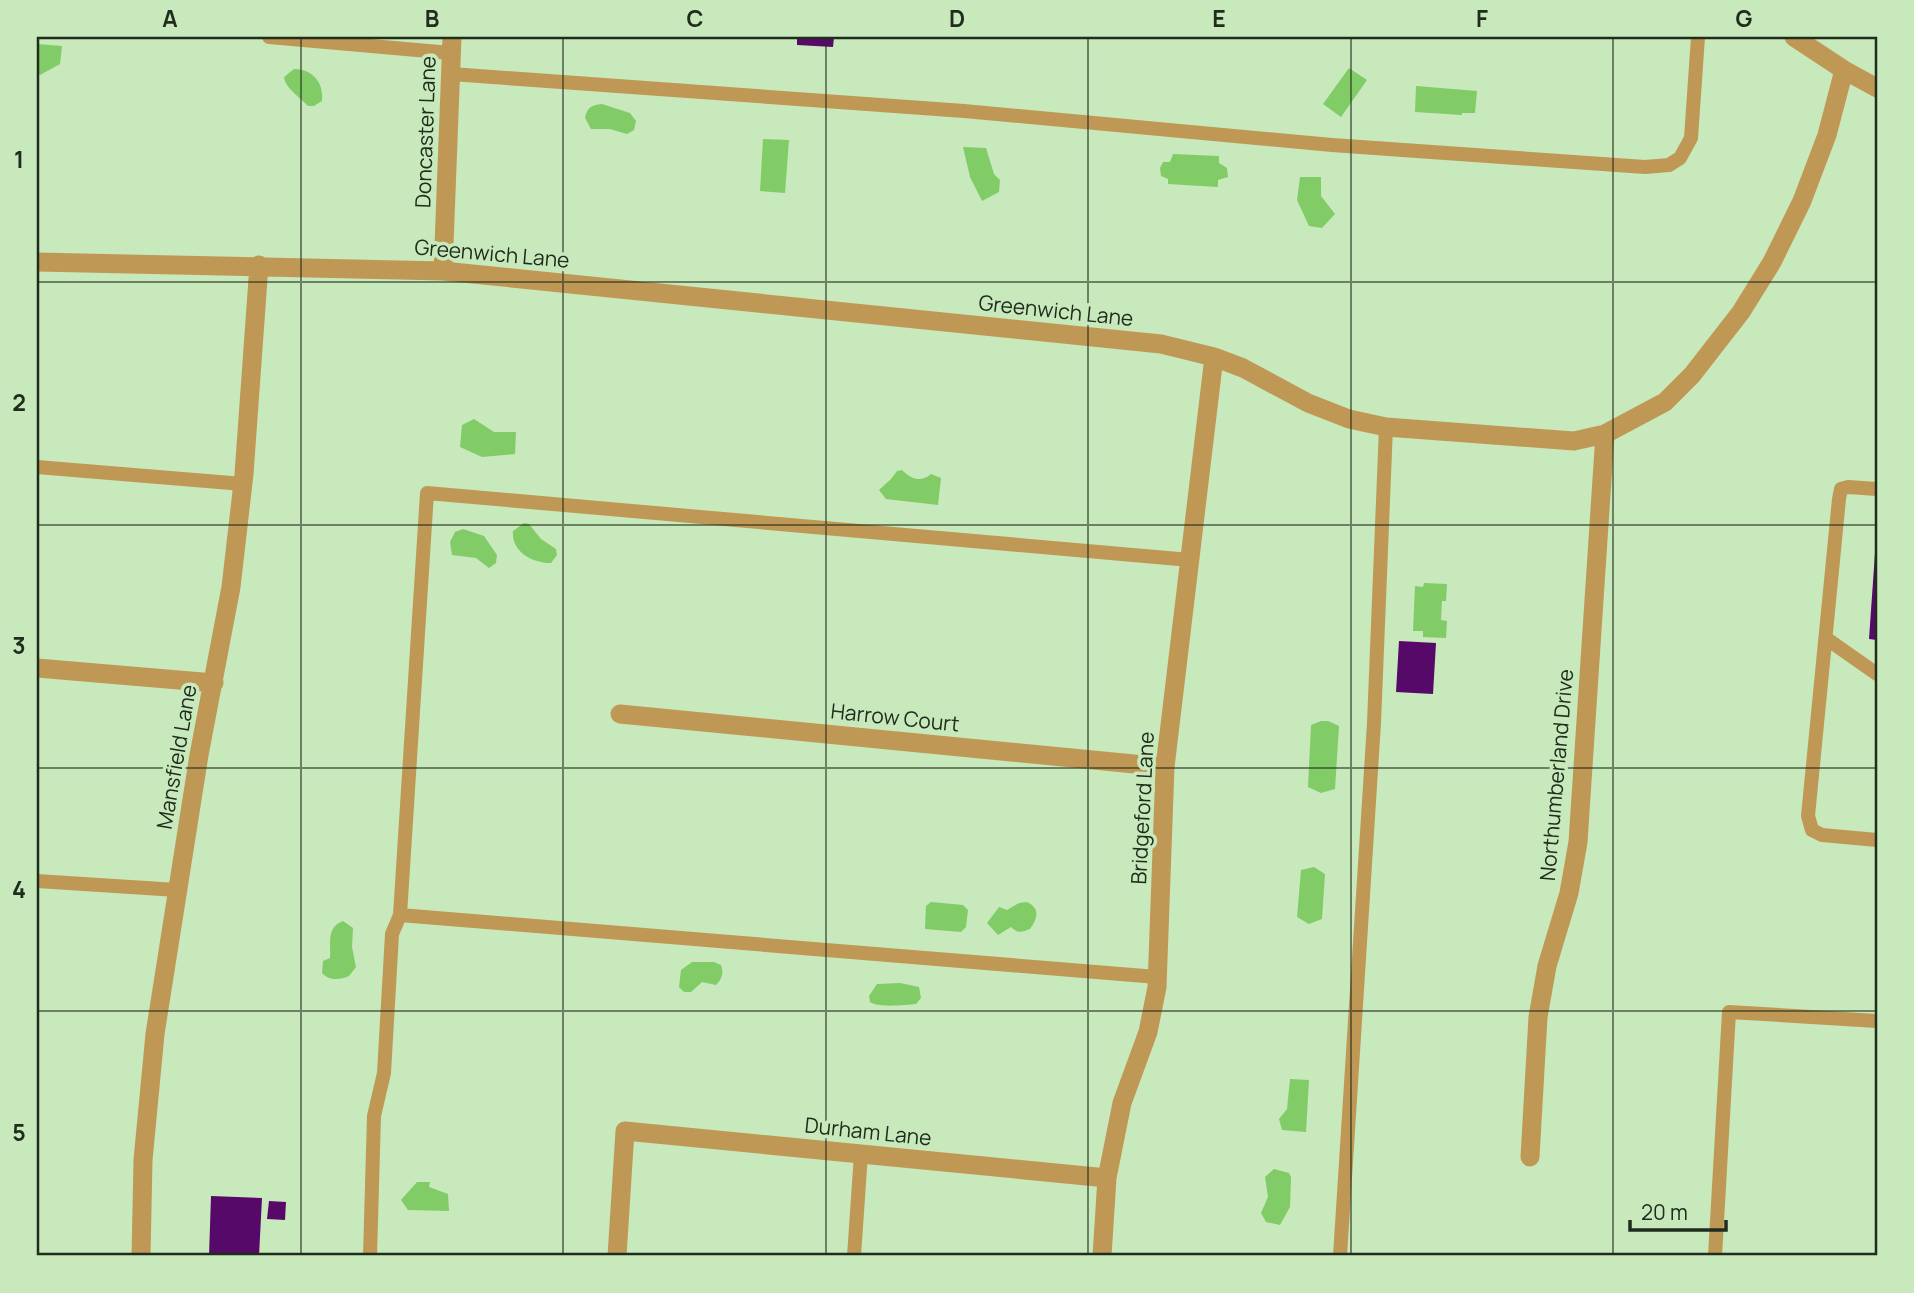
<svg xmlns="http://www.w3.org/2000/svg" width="1914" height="1293" viewBox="0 0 1914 1293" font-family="Manrope,sans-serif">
<rect width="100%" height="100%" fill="#c7e9bc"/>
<path fill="#81cc67" d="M37 44 62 46 60 64 40 75 37 73Z
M1349 68 1367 80 1341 117 1323 104Z
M294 69C313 69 324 83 322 101L314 106H308C301 98 285 88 284 77Z
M1416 86 1477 91 1475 113H1462V115L1415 112Z
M602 104 630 113 636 121 634 130 627 134 610 129H591L585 118C587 107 592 105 602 104Z
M763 139 789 140 785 193 760 191Z
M963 147 986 148 994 174 1000 180 999 192 982 201 970 177Z
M1173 154 1219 156V163L1227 168 1228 177 1218 180V187L1168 184V179L1161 176 1160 168 1163 162H1170Z
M1300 177H1321V196L1335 214 1322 228 1309 226 1297 200Z
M474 419 494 432H516L515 454 482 457 460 447 462 425Z
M902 470C911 479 921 483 931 474L941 478 938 505 886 499 879 490 891 479 897 471Z
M524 523 529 524 541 539 556 549 557 555 551 563C533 563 511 552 513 531Z
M463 529 484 536 497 555 496 563 489 568 476 558 452 555 450 542 455 532Z
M1424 583 1447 584 1446 601H1442L1441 620 1447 621 1446 638 1423 637V631H1413L1415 586 1423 587Z
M1321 721H1328L1339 726 1335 789 1321 793 1308 787 1311 725Z
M1314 867 1325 874 1322 919 1309 924 1297 917 1301 870Z
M931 902 963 905 968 910 966 927 961 932 925 929 926 906Z
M1027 902C1040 908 1038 918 1030 929 1022 932 1018 934 1011 927L998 935 987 923 999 907 1007 910 1019 903Z
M343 921 353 928 352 947 356 967 349 976C340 980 329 981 322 973L323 961 330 958C331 944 326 927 343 921Z
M692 962H714L721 965C724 973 722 979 716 985L702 982 691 992H684L679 987 681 970Z
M900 983 919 987 921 998 916 1004C904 1005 879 1008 870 1002L869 996 877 984Z
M1290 1079 1309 1080 1306 1132 1282 1130 1279 1119 1287 1109Z
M1274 1169 1289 1173 1291 1177 1290 1207 1280 1225 1266 1222 1261 1213 1268 1197 1265 1177Z
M417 1182H430L429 1187 448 1194 449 1211 408 1210 401 1200Z"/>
<path fill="#570969" d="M797 37H834L833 47 797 45Z
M1875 553H1877V640L1869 639Z
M1399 641 1436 643 1433 694 1396 692Z
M211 1196 262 1198 259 1256H209Z
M269 1201 286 1202 285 1220 267 1219Z"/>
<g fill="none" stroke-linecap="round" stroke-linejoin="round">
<path stroke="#c09856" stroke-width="14" d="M269 37 451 53
M451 74 964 111 1332 145 1645 167 1669 165 1680 158 1691 138 1698 37
M37 467 243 484
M1877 489 1848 487 1841 489 1839 499 1808 816 1812 830 1822 835 1877 840
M1827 639 1877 674
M37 881 177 890
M1157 977 400 915 427 493 1190 560
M370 1256 374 1116 384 1073 392 934 400 915
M854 1256 861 1154
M1340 1256 1374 723 1386 427
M1715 1256 1729 1012 1877 1021"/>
<path stroke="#c09856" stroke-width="19" d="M1794 37 1844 70 1877 88
M37 262 443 271 1161 344 1214 357 1243 368 1308 403 1349 419 1386 427 1574 441 1605 434 1665 402 1692 375 1741 312 1772 262 1802 201 1827 135 1844 70
M443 271 452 37
M37 668 214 683
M620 714 1165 767
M1530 1157 1538 1017 1547 966 1569 893 1578 842 1605 434
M141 1256 143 1160 155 1034 199 755 231 587 244 474 259 265
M617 1256 625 1131 1107 1178
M1102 1256 1107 1178 1122 1103 1148 1032 1157 987 1165 767 1214 357"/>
</g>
<path fill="none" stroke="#202c1c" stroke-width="2" stroke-opacity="0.55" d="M301 37V1256M563 37V1256M826 37V1256M1088 37V1256M1351 37V1256M1613 37V1256M37 282H1877M37 525H1877M37 768H1877M37 1011H1877"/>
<g text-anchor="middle" stroke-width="7" stroke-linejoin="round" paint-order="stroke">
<g font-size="21" fill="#202c1c" stroke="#c7e9bc">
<text transform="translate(426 132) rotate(-88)" y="7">Doncaster Lane</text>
<text transform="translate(492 254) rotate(5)" y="7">Greenwich Lane</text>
<text transform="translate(1056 311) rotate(6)" y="7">Greenwich Lane</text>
<text transform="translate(895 718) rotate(6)" y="7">Harrow Court</text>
<text transform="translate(177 757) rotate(-80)" y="7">Mansfield Lane</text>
<text transform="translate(1557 775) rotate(-85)" y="7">Northumberland Drive</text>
<text transform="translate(1143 808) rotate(-87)" y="7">Bridgeford Lane</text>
<text transform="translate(868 1132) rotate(6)" y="7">Durham Lane</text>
</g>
</g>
<rect width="1914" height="1293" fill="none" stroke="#c7e9bc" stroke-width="77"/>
<path d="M1630 1220v10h96v-10" fill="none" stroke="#202c1c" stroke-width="3.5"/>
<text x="1641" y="1220" font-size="21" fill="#202c1c" stroke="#c7e9bc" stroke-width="5" paint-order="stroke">20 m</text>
<rect x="38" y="38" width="1838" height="1216" fill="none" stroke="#202c1c" stroke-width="2.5"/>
<g font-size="23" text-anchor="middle" font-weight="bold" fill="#202c1c">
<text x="170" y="27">A</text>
<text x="432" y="27">B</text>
<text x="695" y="27">C</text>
<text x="957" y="27">D</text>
<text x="1219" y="27">E</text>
<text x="1482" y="27">F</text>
<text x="1744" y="27">G</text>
<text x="19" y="168">1</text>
<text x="19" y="411">2</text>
<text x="19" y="654">3</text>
<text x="19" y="898">4</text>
<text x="19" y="1141">5</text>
</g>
</svg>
